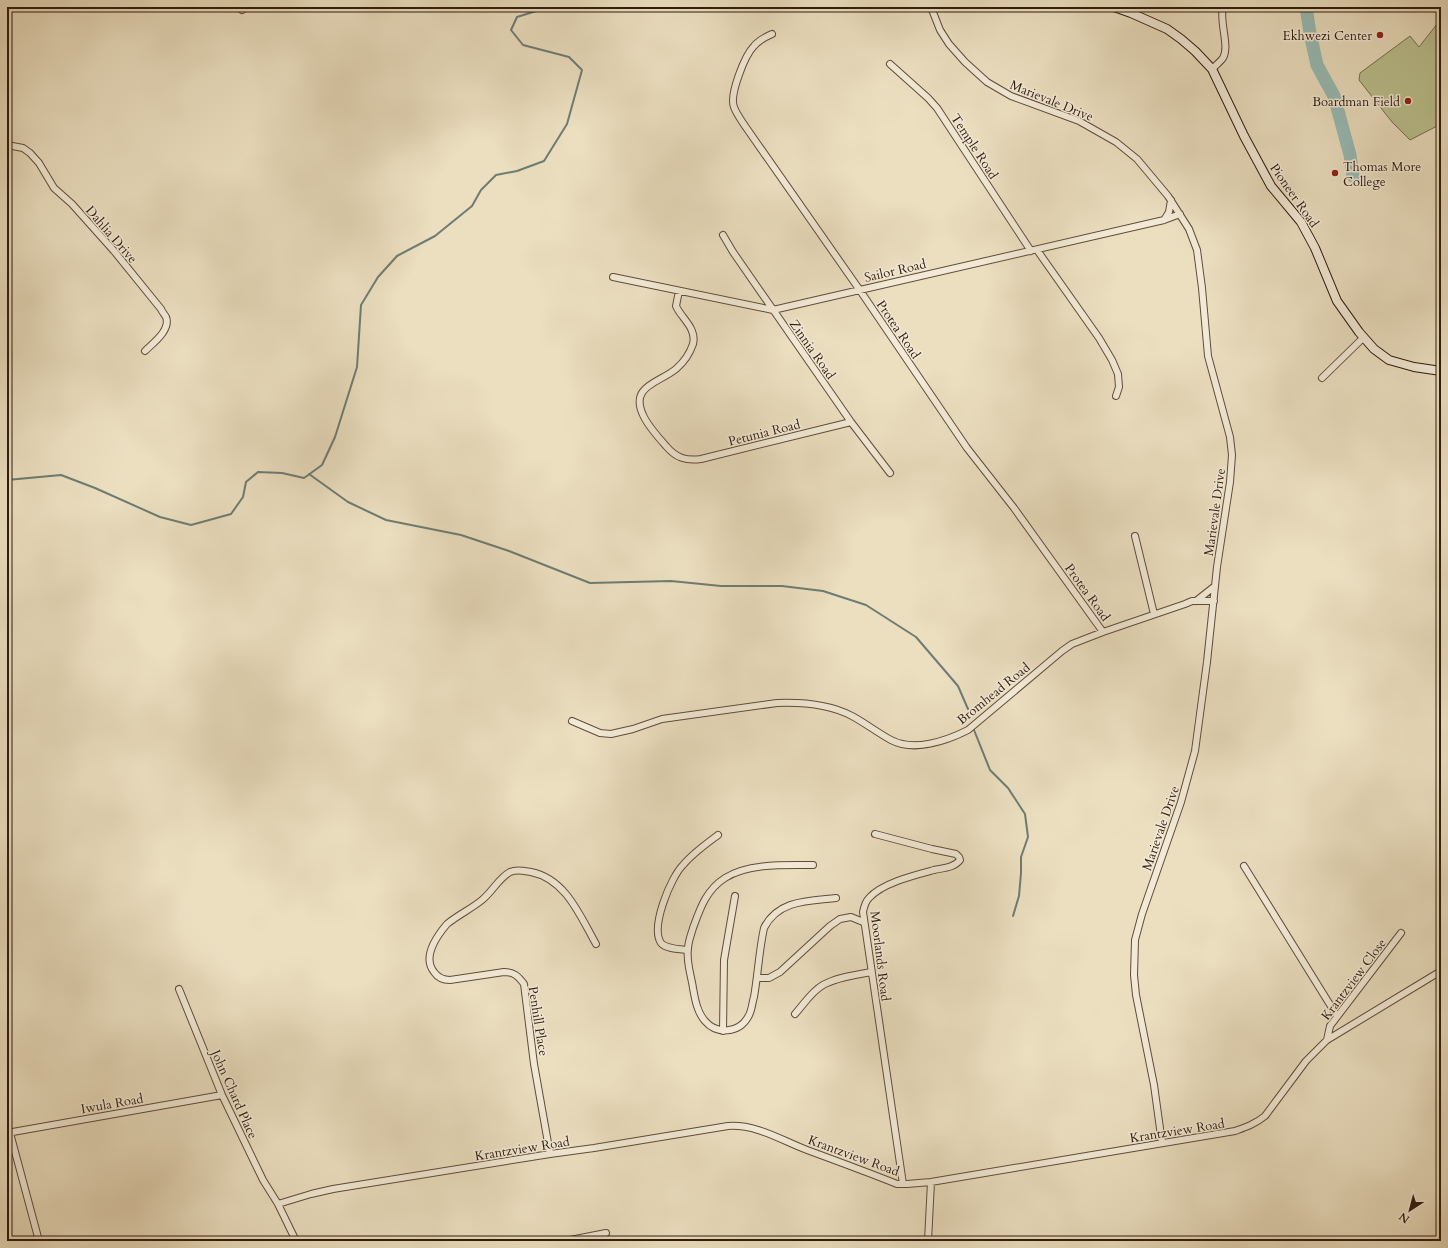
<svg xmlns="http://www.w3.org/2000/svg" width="1448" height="1248" viewBox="0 0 1448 1248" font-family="Cardo,serif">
<rect width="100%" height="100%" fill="#ebdfc0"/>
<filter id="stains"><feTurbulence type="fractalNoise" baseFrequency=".005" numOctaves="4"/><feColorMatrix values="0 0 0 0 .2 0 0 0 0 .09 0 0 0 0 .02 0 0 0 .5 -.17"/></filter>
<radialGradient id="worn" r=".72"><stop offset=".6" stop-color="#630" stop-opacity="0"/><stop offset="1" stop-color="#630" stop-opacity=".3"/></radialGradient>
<path fill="#bbc190" stroke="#766e50" d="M1441 19V124L1410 140 1392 122 1359 80 1360 73 1410 36 1419 47Z"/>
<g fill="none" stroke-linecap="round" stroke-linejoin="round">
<path stroke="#6e7c73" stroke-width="2" d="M309 474 348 502 386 520 461 535 509 551 590 583 671 581 721 586H782L823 591 866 605 916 637 958 686 968 709
M7 480 61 475 95 488 160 517 191 525 231 514 243 497 246 482 258 472 282 473 304 478 322 465 335 437 357 367 361 305 378 277 397 256 435 236 472 206 481 190 496 175 517 171 544 161 567 124 582 70 569 57 523 45 511 30 517 17 549 7
M974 730 990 770 1008 788 1025 814 1028 837 1021 857V873L1019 896 1013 916"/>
<path stroke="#98bcb6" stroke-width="13" d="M1306 7 1310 33 1317 65 1334 96 1350 155 1353 176"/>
<defs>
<path id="minor" d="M931 7 940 30 949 44 965 62 987 82 1011 96 1079 121 1116 142 1137 159 1168 196 1189 229 1197 250 1202 288 1208 356 1230 437 1232 455 1230 482 1217 567 1207 662 1195 751 1181 802 1142 914 1135 940 1134 975 1136 995 1154 1085 1162 1143
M242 10 246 7
M772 34C765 37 759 40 754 46 745 55 729 95 734 107 736 113 741 120 745 126L859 289 967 448 1014 508 1103 632
M890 64 928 98 937 108 1031 251
M1212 69C1215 66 1220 62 1223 58 1230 46 1219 22 1223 7
M7 145 23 148 30 153 39 163 54 188 72 204 114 251 161 309C162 312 165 315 166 317 171 330 153 343 145 351
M1164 220 1169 212 1171 200
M723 235 733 252 851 422 890 473
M1037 250 1099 338 1112 360 1118 374 1119 387 1116 396
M613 277 773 310 1164 220 1180 214
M679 291 676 306C681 318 697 328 693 344 690 353 684 362 676 369 659 383 628 386 644 417 649 427 658 437 666 446 676 458 686 461 701 459L851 422
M1322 378 1364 337
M1135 536 1154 614
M1196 601 1215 586
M572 721 600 733 611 734 633 729 662 719 777 703C802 702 829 704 852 716 865 723 878 733 891 740 914 752 946 741 968 730L1062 651 1072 644 1103 632 1185 604 1192 601H1214
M875 834 932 849 956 854 959 857 960 860C954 868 943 868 934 870 915 875 882 883 869 898 865 902 864 907 863 912L903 1184
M813 865C786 865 748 863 725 878 706 890 700 909 693 928 691 935 688 942 688 949 686 961 691 975 693 988 695 999 697 1012 705 1021 717 1035 739 1033 748 1017 752 1011 752 1003 754 997 758 974 759 951 764 928 778 900 808 901 836 898
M1244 866 1337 1016
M687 950C680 949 666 949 661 943 650 927 671 877 683 865 693 853 706 844 718 835
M757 978H769L780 972 830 926 840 919 851 917 863 922
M179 989 222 1095 263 1180 278 1204 296 1241
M795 1014C804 1004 812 991 823 985 837 977 856 975 871 972
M723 1031 724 960 735 896
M1327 1040 1330 1026 1401 933
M7 1133 222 1095
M10 1133 39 1241
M550 1154 534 1064 524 984C518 976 514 972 504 972L450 980C443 980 438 978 434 972 422 957 436 937 447 924 458 915 471 909 482 900 492 892 499 878 510 872 517 869 524 871 531 872 566 879 580 916 596 944
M278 1204 311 1194 333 1189 550 1154 594 1148 728 1126C756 1124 781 1140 807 1150 837 1161 867 1172 897 1184H907L931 1182 1235 1131C1246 1127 1255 1124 1265 1116L1306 1061 1327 1040 1441 971
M565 1241 606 1233
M928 1241 931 1182"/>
<path id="secondary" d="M1114 7 1131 13 1167 29 1181 39 1195 51 1212 69 1244 136 1271 186 1301 222 1315 248 1337 301 1359 332 1374 349 1389 360 1414 367 1441 371"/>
</defs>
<use href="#minor" stroke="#5f4c3b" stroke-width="8"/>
<use href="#secondary" stroke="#301b0f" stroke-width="10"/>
<use href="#minor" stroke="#f2ead6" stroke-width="6"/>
<use href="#secondary" stroke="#f2ead6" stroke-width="8"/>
</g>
<g fill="#8f2418" stroke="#f2ead6" stroke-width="1.5">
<circle cx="1380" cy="35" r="4"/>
<circle cx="1408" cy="101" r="4"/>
<circle cx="1335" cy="173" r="4"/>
</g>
<g text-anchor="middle" stroke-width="3" stroke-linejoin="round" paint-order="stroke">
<g font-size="13" fill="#301b0f" stroke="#f2ead6" text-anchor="end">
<text x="1372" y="40">Ekhwezi Center</text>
<text x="1400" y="106">Boardman Field</text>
<text x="1343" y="171" text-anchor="start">Thomas More<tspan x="1343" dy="15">College</tspan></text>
</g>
<g font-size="13" fill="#301b0f" stroke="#f2ead6">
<text transform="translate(1052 100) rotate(22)" y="5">Marievale Drive</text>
<text transform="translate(975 146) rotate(57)" y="5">Temple Road</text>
<text transform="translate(1295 195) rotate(55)" y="5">Pioneer Road</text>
<text transform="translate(112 234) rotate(49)" y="5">Dahlia Drive</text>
<text transform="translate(895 270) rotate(-13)" y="5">Sailor Road</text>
<text transform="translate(899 329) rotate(56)" y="5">Protea Road</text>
<text transform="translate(813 349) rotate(55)" y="5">Zinnia Road</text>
<text transform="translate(764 432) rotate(-14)" y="5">Petunia Road</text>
<text transform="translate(1214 512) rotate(-82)" y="5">Marievale Drive</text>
<text transform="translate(1088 592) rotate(54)" y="5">Protea Road</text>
<text transform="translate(993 693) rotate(-39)" y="5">Bromhead Road</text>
<text transform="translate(1160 828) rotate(-71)" y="5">Marievale Drive</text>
<text transform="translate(881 956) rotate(83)" y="5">Moorlands Road</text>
<text transform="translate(1353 979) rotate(-53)" y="5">Krantzview Close</text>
<text transform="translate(539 1021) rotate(81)" y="5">Penhill Place</text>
<text transform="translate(235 1094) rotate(66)" y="5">John Chard Place</text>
<text transform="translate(112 1103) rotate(-10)" y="5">Iwula Road</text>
<text transform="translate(1177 1130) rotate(-9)" y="5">Krantzview Road</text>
<text transform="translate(522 1148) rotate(-9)" y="5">Krantzview Road</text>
<text transform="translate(854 1155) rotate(20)" y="5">Krantzview Road</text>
</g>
</g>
<rect width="1448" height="1248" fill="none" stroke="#ebdfc0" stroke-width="24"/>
<rect x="8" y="8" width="1432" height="1232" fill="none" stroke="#301b0f" stroke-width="2"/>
<rect x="12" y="12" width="1424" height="1224" fill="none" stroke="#301b0f"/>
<g transform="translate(1410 1210) rotate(216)" stroke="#f2ead6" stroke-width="3" paint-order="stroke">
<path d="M0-3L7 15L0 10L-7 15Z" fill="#301b0f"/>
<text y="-6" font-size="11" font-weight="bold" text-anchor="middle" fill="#301b0f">N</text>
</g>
<rect width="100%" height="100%" filter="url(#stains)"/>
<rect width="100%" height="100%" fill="url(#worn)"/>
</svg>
